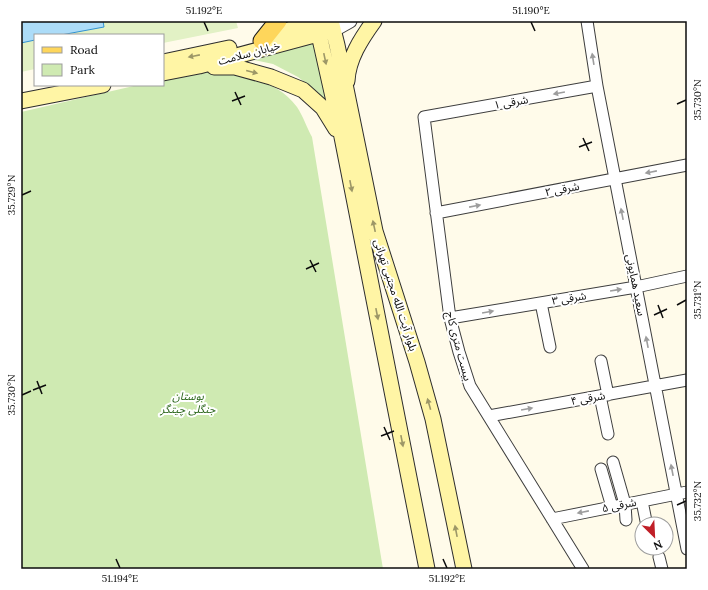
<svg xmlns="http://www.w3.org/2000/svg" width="708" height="590" viewBox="0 0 708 590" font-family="Lora,'Noto Sans Arabic',serif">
<rect width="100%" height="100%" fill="#fffbea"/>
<path fill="#cfeab2" d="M313 42 330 112 317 92 298 77 273 64 239 57Z
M203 70C236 74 275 77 297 107 303 116 307 128 312 137L383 569H21V112L138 85H163V79Z"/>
<path fill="#e2f1c5" d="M21 21H236L238 28 163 43V35H35V69L21 72Z"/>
<path fill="#acdcf8" stroke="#3192d2" d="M21 21H103L104 27 61 35H35V40L21 43Z"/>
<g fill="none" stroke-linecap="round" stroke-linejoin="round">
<defs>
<path id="minor" d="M587 21 597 86 687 549
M436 213 687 165
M541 303 550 347
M450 318 636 287 687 276
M601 361 608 395
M600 396 608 434
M489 416 687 380
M613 462 625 504 626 520
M601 469 612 507
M642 501 646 521
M552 519 687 492
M659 557 662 569
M583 569 470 386 459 352 450 318 424 117 597 86"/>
<path id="tertiary" d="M334 30 350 21"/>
<path id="secondary" d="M316 21 342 137 427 569
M331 21 337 45 375 231 417 362 433 419 464 569
M262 41 311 21
M163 62 229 48
M214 67H235L271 77 303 90 323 108 336 129
M163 73 199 66 329 31
M347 81C348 59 361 39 374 21
M21 101 103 85"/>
<path id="primary" d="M262 41 278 21"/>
</defs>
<use href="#minor" stroke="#3e3e3e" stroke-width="13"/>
<use href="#tertiary" stroke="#3e3e3e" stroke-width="15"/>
<use href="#secondary" stroke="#2d2d2d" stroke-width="17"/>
<use href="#primary" stroke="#1c1c1c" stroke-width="19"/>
<use href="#minor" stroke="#fff" stroke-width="11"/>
<use href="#tertiary" stroke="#fff" stroke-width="13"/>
<use href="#secondary" stroke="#fff5a5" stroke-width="15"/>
<use href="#primary" stroke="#fed65b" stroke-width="17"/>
</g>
<defs><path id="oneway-solid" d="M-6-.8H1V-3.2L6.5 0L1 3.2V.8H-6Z"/></defs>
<g fill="#9d9767">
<use href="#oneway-solid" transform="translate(194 56) rotate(169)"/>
<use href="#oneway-solid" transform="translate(325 59) rotate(78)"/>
<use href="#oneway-solid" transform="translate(252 72) rotate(14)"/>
<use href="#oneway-solid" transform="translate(351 186) rotate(79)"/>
<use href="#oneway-solid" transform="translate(374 226) rotate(-102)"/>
<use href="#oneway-solid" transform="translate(377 314) rotate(79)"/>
<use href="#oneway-solid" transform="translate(429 404) rotate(-106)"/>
<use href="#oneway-solid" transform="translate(402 441) rotate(79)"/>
<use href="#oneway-solid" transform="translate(456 531) rotate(-101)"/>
</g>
<g fill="#9d9d9d">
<use href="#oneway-solid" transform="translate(593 59) rotate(-99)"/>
<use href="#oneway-solid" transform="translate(559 93) rotate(170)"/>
<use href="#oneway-solid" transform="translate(651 172) rotate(169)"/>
<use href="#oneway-solid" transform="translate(475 206) rotate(-11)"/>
<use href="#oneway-solid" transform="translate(622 214) rotate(-101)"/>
<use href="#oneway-solid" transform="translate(616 290) rotate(-9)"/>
<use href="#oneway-solid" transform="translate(488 312) rotate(-10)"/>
<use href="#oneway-solid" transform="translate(647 342) rotate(-101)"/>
<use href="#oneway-solid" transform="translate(527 409) rotate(-10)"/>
<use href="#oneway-solid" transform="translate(672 470) rotate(-101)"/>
<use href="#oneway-solid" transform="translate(583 512) rotate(169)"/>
</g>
<path fill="none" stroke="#0b0b0b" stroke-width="1.5" d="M204 22 208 31M531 22 535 31M235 92 241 105M232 101 245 96M677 104 686 100M583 138 589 151M579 147 592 142M22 195 31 191M310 260 316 272M306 269 319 263M658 305 663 318M677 305 686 300M654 315 667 309M37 381 42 394M33 390 46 385M22 395 31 391M384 427 390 440M381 436 394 431M677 505 686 501M116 559 120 568M443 559 447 568"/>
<g text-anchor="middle" stroke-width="4" stroke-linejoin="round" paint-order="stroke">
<g font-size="11" fill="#0b0b0b" stroke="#fff">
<text transform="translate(249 53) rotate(-15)" y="4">خیابان سلامت</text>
<text transform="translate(511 102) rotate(-10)" y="4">۱ شرقی</text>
<text transform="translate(562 189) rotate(-11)" y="4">۲ شرقی</text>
<text transform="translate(636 285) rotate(79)" y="4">سعید همایونی</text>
<text transform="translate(396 295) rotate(72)" y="4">بلوار آیت الله مجتبی تهرانی</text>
<text transform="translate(569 298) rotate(-9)" y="4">۳ شرقی</text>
<text transform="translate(459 346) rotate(75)" y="4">بیست متری کاج</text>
<text transform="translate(588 398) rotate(-10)" y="4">۴ شرقی</text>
<text transform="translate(619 505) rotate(-11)" y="4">۵ شرقی</text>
</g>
<g font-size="11" font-style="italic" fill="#2a651a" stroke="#fff">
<text x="188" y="400">بوستان<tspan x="188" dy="13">جنگلی چیتگر</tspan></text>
</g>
</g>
<rect width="708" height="590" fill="none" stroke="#ffffff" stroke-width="44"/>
<rect x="34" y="34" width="130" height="52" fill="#ffffff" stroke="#9d9d9d"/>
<rect x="42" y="47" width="20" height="6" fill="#fed65b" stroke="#9d9d9d"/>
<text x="70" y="54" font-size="12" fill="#0b0b0b">Road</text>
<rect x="42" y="64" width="20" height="12" fill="#cfeab2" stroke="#9d9d9d"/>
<text x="70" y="74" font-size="12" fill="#0b0b0b">Park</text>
<g transform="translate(654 536) rotate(156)"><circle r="19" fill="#ffffff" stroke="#9d9d9d"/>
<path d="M0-3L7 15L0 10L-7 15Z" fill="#c01f27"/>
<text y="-6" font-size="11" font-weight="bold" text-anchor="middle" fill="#0b0b0b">N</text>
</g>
<rect x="22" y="22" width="664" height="546" fill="none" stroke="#0b0b0b" stroke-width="1.5"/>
<g font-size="10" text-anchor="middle" fill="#0b0b0b">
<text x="204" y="14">51.192°E</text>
<text x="531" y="14">51.190°E</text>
<text transform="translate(697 100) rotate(-90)" y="4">35.730°N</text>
<text transform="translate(11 195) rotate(-90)" y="4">35.729°N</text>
<text transform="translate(697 300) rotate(-90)" y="4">35.731°N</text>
<text transform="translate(11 395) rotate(-90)" y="4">35.730°N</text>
<text transform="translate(697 501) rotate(-90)" y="4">35.732°N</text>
<text x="120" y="582">51.194°E</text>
<text x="447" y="582">51.192°E</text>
</g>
</svg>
